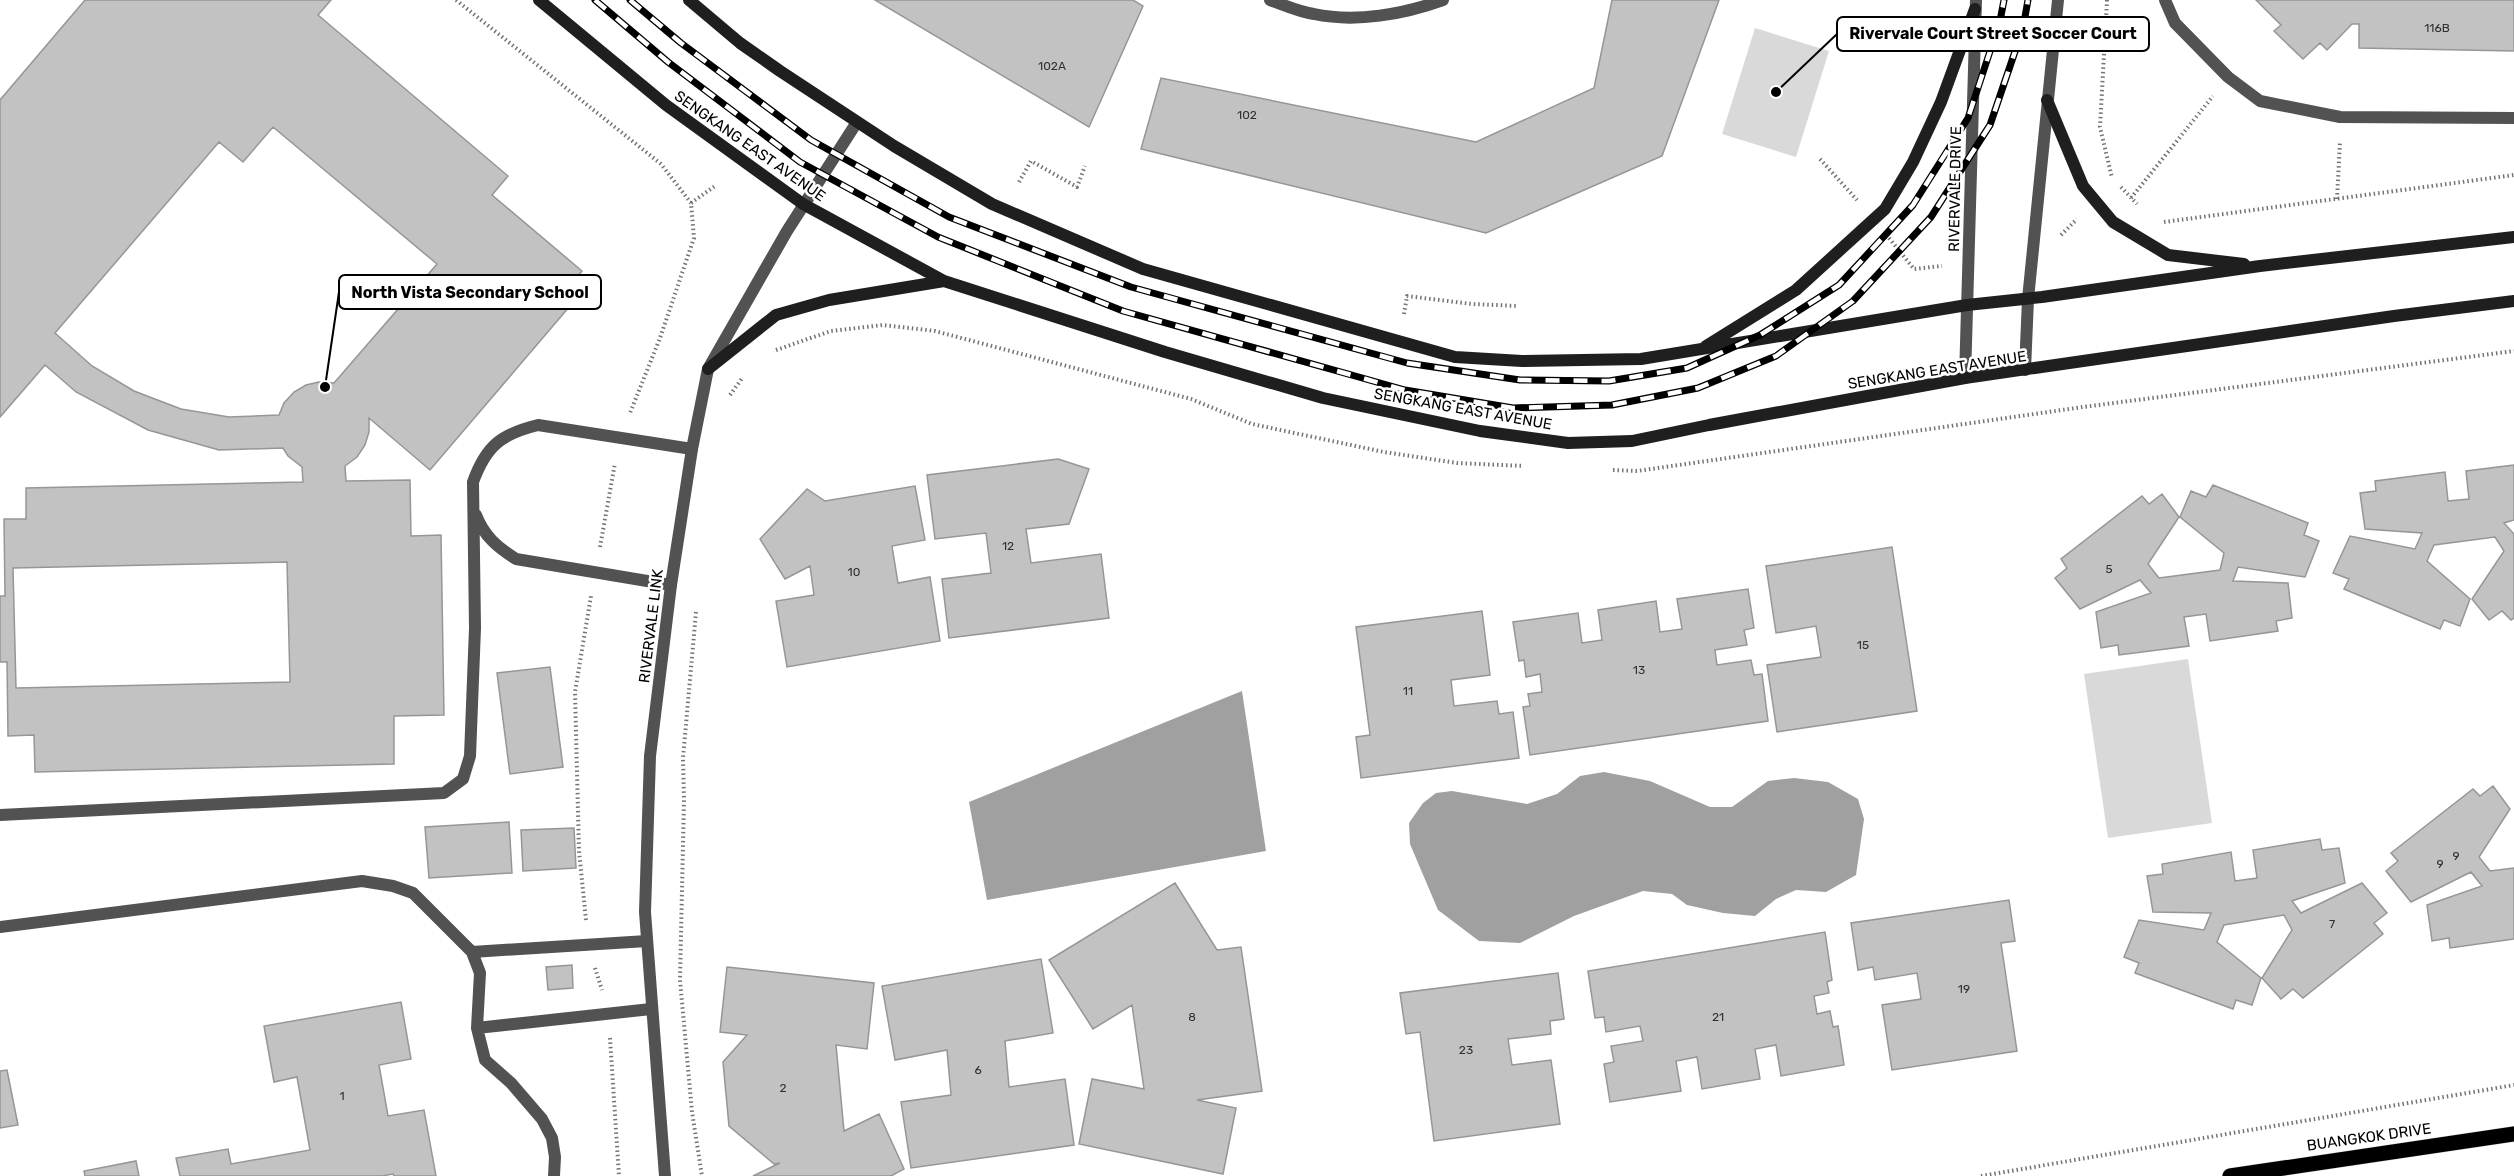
<svg xmlns="http://www.w3.org/2000/svg" width="2514" height="1176" viewBox="0 0 2514 1176" font-family="Rubik,sans-serif">
<rect width="100%" height="100%" fill="#fff"/>
<path fill="#d9d9d9" d="M1755 28 1829 51 1796 157 1722 134Z
M2188 659 2212 823 2108 838 2084 674Z"/>
<path fill="#a0a0a0" d="M1242 691 1266 851 987 900 969 802Z
M1604 772 1650 781 1710 807H1732L1768 781 1794 778 1828 782 1858 799 1864 819 1856 875 1826 892 1796 890 1776 899 1755 916 1723 913 1687 905 1672 894 1643 891 1574 916 1520 943 1479 941 1438 910 1410 844 1409 823 1423 803 1436 793 1452 791 1527 804 1557 794 1580 776Z"/>
<path fill="#c2c2c2" stroke="#969696" stroke-width="1.5" fill-rule="evenodd" d="M85 0H331L318 15 508 176 492 195 582 271 577 277 587 286 430 470 369 418V432L365 445 357 457 345 466 346 481 410 480 411 536 441 535 444 715 394 716V764L35 772 34 735 8 736 7 662H0V596H5L4 519H26V488L303 482 302 467 288 456 283 448 219 450 148 430 76 392 45 365 0 417V100ZM273 127 437 264 334 383 319 382 306 385 294 392 284 403 279 415 229 417 181 409 134 391 92 366 55 333 219 142 243 162ZM287 562 290 682 16 688 13 568Z
M875 0H1133L1143 6 1089 127Z
M1612 0H1719L1662 156 1486 233 1141 149 1161 78 1476 142 1594 88Z
M2256 0H2514V51L2359 48V24H2352L2327 50 2320 43 2303 59 2274 31 2281 25Z
M1058 459 1089 469 1069 524 1026 529 1031 563 1101 554 1109 618 949 638 942 579 991 573 986 533 935 539 927 475Z
M2514 465V520L2504 523 2514 534V618L2511 620 2502 611 2489 620 2472 599 2504 551 2495 537 2434 545 2427 561 2470 599 2460 626 2444 620 2440 629 2344 589 2349 579 2333 573 2350 536 2415 549 2422 533 2365 529 2360 493 2376 491 2375 481 2445 472 2448 501 2469 499 2466 471Z
M2213 485 2308 523 2304 535 2319 541 2305 577 2238 567 2233 581 2288 583 2292 618 2276 621 2278 631 2210 641 2206 614 2184 617 2189 646 2119 655 2118 645 2101 648 2096 612 2151 593 2140 580 2080 609 2055 578 2067 568 2061 559 2142 496 2149 504 2162 494 2179 517 2148 564 2159 578 2220 570 2224 553 2180 517 2191 491 2206 497Z
M915 486 925 540 892 546 898 583 930 577 940 641 787 667 776 601 814 595 810 566 785 579 760 539 807 489 825 501Z
M1892 547 1917 711 1777 732 1767 665 1821 657 1816 626 1776 633 1766 566Z
M1748 589 1754 628 1744 630 1747 645 1715 650 1717 665 1751 660 1754 675 1762 674 1768 721 1530 755 1523 707 1530 706 1528 694 1542 692 1540 674 1526 677 1524 660 1519 661 1513 622 1578 613 1582 643 1602 640 1598 610 1656 601 1660 632 1682 629 1677 599Z
M1482 611 1490 675 1451 680 1454 706 1497 701 1499 714 1513 712 1519 758 1361 778 1356 737 1370 735 1356 627Z
M550 667 563 767 510 774 497 673Z
M2493 786 2510 809 2479 857 2490 871 2514 868V939L2450 948 2449 938 2432 941 2427 905 2482 886 2471 872 2411 902 2386 871 2398 861 2391 853 2473 789 2480 796Z
M509 822 512 873 429 878 425 827Z
M574 828 576 868 523 871 521 830Z
M2320 839 2322 850 2339 848 2345 883 2292 901 2301 913 2362 883 2387 913 2374 923 2383 934 2303 998 2293 989 2281 999 2262 978 2292 930 2284 915 2224 925 2217 942 2261 978 2252 1005 2236 1000 2233 1009 2135 973 2139 963 2124 957 2139 920 2204 930 2211 913 2153 912 2147 876 2163 874 2162 864 2231 852 2235 881 2257 878 2253 850Z
M1175 883 1217 950 1241 947 1262 1091 1197 1100 1236 1108 1223 1174 1079 1144 1092 1079 1144 1089 1132 1005 1093 1029 1049 960Z
M2009 900 2015 941 2001 943 2017 1051 1892 1070 1882 1005 1921 999 1917 973 1875 980 1873 967 1858 970 1851 923Z
M1825 932 1832 980 1827 982 1829 993 1814 996 1817 1014 1830 1011 1833 1027 1838 1026 1844 1065 1781 1076 1776 1045 1755 1049 1760 1079 1702 1089 1697 1057 1676 1061 1681 1091 1610 1102 1604 1064 1614 1062 1611 1046 1643 1041 1640 1026 1606 1032 1604 1017 1595 1018 1588 971Z
M1041 959 1053 1033 1005 1041 1009 1087 1065 1079 1074 1145 911 1168 901 1102 951 1095 947 1050 895 1060 882 986Z
M572 965 573 988 548 990 546 967Z
M727 967 874 983 867 1049 836 1045 844 1131 879 1114 904 1169 891 1176H753L780 1163 774 1164 729 1126 723 1062 747 1035 720 1032Z
M1558 973 1564 1019 1550 1021 1551 1034 1508 1039 1512 1065 1551 1060 1560 1124 1434 1141 1420 1032 1406 1034 1400 993Z
M401 1002 411 1059 379 1065 388 1116 424 1110 436 1176H394L393 1174 382 1176H180L176 1158 228 1149 231 1164 310 1150 297 1077 274 1082 264 1026Z
M7 1070 18 1125 0 1128V1071Z
M136 1161 139 1176H85L84 1171Z"/>
<g fill="none" stroke-linecap="round" stroke-linejoin="round">
<defs>
<path id="primary" d="M2230 1176 2514 1134"/>
</defs>
<use href="#primary" stroke="#dbdbdb" stroke-width="16"/>
<path stroke="#747474" stroke-width="4" stroke-dasharray="1.5 3" stroke-linecap="butt" d="M456 0 661 164 691 203 694 238 660 338 630 413
M2107 0 2100 127 2112 178
M1820 159 1857 200
M1019 182 1031 161 1077 187 1085 166
M2121 187 2137 204
M2131 198 2213 96
M2337 199 2340 142
M691 203 715 186
M2164 222 2514 175
M2061 235 2077 219
M1889 238 1914 269 1942 266
M1404 314 1407 296 1472 304 1518 306
M776 350 831 331 883 325 935 331 1191 399 1252 424 1384 452 1457 463 1524 466
M730 395 743 377
M1613 470 1637 471 2083 407 2514 351
M600 547 615 463
M696 612 683 758 684 800 680 980 692 1112 702 1176
M586 920 579 851 575 692 591 596
M595 968 602 990
M610 1038 619 1176
M1981 1176 2514 1085"/>
<path stroke="#525252" stroke-width="12" d="M1270 0C1284 5 1299 12 1314 14 1356 23 1404 14 1443 0
M2165 0 2175 23 2228 77 2260 101 2340 117 2514 118
M476 515C484 536 497 547 516 559L671 585
M0 815 444 793 463 779 470 756 475 628 473 482C486 446 501 434 538 425L692 449
M0 927 362 881 393 886 413 893 472 952 480 973 477 1028 485 1060 511 1083 542 1119 552 1138 555 1157 554 1176
M472 952 647 941
M477 1028 651 1009"/>
<path stroke="#525252" stroke-width="12" d="M2025 370 2028 299 2058 0
M1965 378 1976 0
M665 1176 645 912 650 756 671 585 692 449 708 369 787 231 857 122"/>
<path stroke="#1f1f1f" stroke-width="12" d="M539 0 666 105 803 204 944 281 1165 352 1323 398 1480 431 1568 443 1632 441 1709 425 1965 378 2394 316 2514 301
M689 0 740 43 780 71 894 146 992 204 1143 269 1455 357 1522 361 1641 359 1967 305 2042 297 2260 266 2514 237
M2047 100 2083 186 2113 222 2168 255 2244 264
M1706 346 1796 290 1885 209 1913 162 1941 102 1975 9
M708 369 776 315 829 300 944 281"/>
<use href="#primary" stroke="#000" stroke-width="15"/>
<defs>
<path id="rail" d="M595 0 668 62 800 162 938 237 1123 311 1405 390 1513 408 1612 405 1698 388 1776 356 1853 301 1931 217 1990 125 2023 28 2028 0
M630 0 681 43 811 140 949 217 1131 287 1407 363 1520 380 1609 381 1687 368 1760 335 1839 285 1913 205 1968 118 2000 21 2004 0"/>
</defs>
<use href="#rail" stroke="#000" stroke-width="7"/>
<use href="#rail" stroke="#fff" stroke-width="4.5" stroke-dasharray="14" stroke-linecap="butt"/>
</g>
<g text-anchor="middle" stroke-width="5" stroke-linejoin="round" paint-order="stroke">
<g font-size="12" fill="#303030">
<text x="2437" y="32">116B</text>
<text x="1052" y="70">102A</text>
<text x="1247" y="119">102</text>
<text x="1008" y="550">12</text>
<text x="2109" y="573">5</text>
<text x="854" y="576">10</text>
<text x="1863" y="649">15</text>
<text x="1639" y="674">13</text>
<text x="1408" y="695">11</text>
<text x="2456" y="860">9</text>
<text x="2440" y="868">9</text>
<text x="2332" y="928">7</text>
<text x="1964" y="993">19</text>
<text x="1192" y="1021">8</text>
<text x="1718" y="1021">21</text>
<text x="1466" y="1054">23</text>
<text x="978" y="1074">6</text>
<text x="783" y="1092">2</text>
<text x="342" y="1100">1</text>
</g>
<g font-size="15" fill="#000" stroke="#fff">
<text transform="translate(750 146) rotate(35)" y="5">SENGKANG EAST AVENUE</text>
<text transform="translate(1955 189) rotate(-89)" y="5">RIVERVALE DRIVE</text>
<text transform="translate(1937 370) rotate(-9)" y="5">SENGKANG EAST AVENUE</text>
<text transform="translate(1463 409) rotate(10)" y="5">SENGKANG EAST AVENUE</text>
<text transform="translate(651 626) rotate(-83)" y="5">RIVERVALE LINK</text>
<text transform="translate(2369 1137) rotate(-8)" y="5">BUANGKOK DRIVE</text>
</g>
</g>
<path fill="none" stroke="#000" stroke-width="2" d="M1776 92L1837 34M325 387L339 292"/>
<g fill="#000" stroke="#fff" stroke-width="2">
<circle cx="1776" cy="92" r="6"/>
<circle cx="325" cy="387" r="6"/>
</g>
<g fill="#fff" stroke="#000" stroke-width="2">
<rect x="1837" y="17" width="312" height="34" rx="6"/>
<rect x="339" y="275" width="262" height="34" rx="6"/>
</g>
<g font-size="16" text-anchor="middle" font-weight="bold" fill="#000">
<text x="1993" y="39">Rivervale Court Street Soccer Court</text>
<text x="470" y="298">North Vista Secondary School</text>
</g>
</svg>
